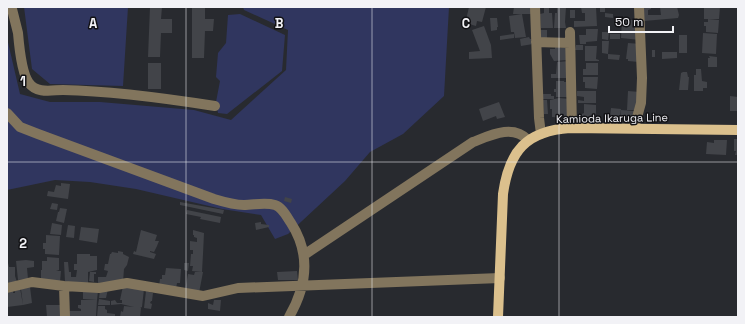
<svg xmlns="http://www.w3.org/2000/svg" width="745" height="324" viewBox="0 0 745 324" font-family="'Space Grotesk',sans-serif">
<rect width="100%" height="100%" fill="#282a2f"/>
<path fill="#30365f" d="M24 7H128L123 86 50 84 32 69Z
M243 7H449L444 96 403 134 370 152 345 181 288 234 275 239 261 215 222 209 136 189 90 182 55 180 7 190V38L20 94 50 102H100L194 110 231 120 286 70 288 30 244 10Z
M240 14 285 35 282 71 227 114 218 113 216 102 220 81 216 77 218 53 226 43 228 15Z"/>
<path fill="#424449" d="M150 7H162L161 19H172V33H161L160 57H148Z
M192 7H205V19H214L213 31H205L204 58H192Z
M469 7H486L482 22 477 21 476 26 469 24 470 21 466 20Z
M514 7H531L532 14H513Z
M544 7H549V13H552L553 28H541L540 14 544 13Z
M557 7H566L565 22 566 28H554L555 13H557Z
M581 7H596L597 26 574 27V21H585V13H582Z
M600 7H605V12H600Z
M643 7H651V9L648 10V15H661L660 7H677L679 15 678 18 644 21Z
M704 7H720L719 19H704Z
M570 10H575V18H570Z
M605 13 613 14V18L605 17Z
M522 14 526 37 515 38 514 32H511L509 16Z
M490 18H497L498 27H497V30L491 31Z
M708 19 719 20 718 33 706 32V26H704V22H708Z
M622 20H636L640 40 621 38Z
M484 26 491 45 492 58 469 59V52L480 51 472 30Z
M586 29H598L597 41 586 42V44H580L579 35H586Z
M539 30H547V38L540 39Z
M602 32H609L608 40 602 39Z
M703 33 717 34 716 54 702 53Z
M514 34V38L500 40V36Z
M610 34H620V39H610Z
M679 35H687V53H679Z
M529 37 530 39H532L533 44 521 46 520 39Z
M602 41H609L608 54 602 53Z
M628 43 641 44 639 62 628 61V59H626Z
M576 45H583V50H575Z
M585 46H597L596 59 599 60V61H585Z
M555 47H560V48H566L567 60 554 61 550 54V49H555Z
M652 50H655V57H652Z
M662 52H677V58L662 59Z
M608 54 620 55 619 60 608 59Z
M709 56 717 57V67H708V58H710Z
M570 61 569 78H551V74H556L557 62Z
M148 63H161V89H148Z
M586 63H598V75H583V69H586Z
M696 69H701L702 81 707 82V88H703V91H694V75H696Z
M683 72H687L688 77H689L688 90H679L681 73Z
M583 77H598L597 89 585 88V82H583Z
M556 81H564V82H566L568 97H556V92H554V89H556Z
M577 91H596V103H578V100L584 101V97L577 96Z
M628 91 640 92 636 110H627Z
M543 94H551V96H554V99H543Z
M730 96 738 97V111H730Z
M559 98 570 99 568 117 567 118 552 117V109H550V100Z
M543 100H547L548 114H544Z
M499 102 505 117 497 119 496 116 483 121 479 109Z
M584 104 596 105V117H582V114L584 113Z
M611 108 621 109 620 118 610 117Z
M621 110 634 111V119L621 118Z
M734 139H738V155H735L736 151H734Z
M714 140H727L726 155 706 154 707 142 714 143Z
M61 183 70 184 68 199 47 196 48 191 54 192 56 185 61 186Z
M285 197 292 199 291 203 284 201Z
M180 202 224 210 223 214 180 205Z
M52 203 58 204 57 210 50 209Z
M60 208 67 209 64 223 56 221 58 212H59Z
M187 210 221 217 220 223 200 219 201 217 186 214Z
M261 222V224L269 225V227L256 230 255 223Z
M52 223 62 225 61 235 50 234Z
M68 225 75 226 74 238 66 237Z
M81 227 99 229 97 243 79 240Z
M141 230 157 235 155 241H159L157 246 154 252 150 251V252L156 254 154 259 133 254 134 251 136 252Z
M193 230 204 233 203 254 195 253 203 254 202 272 192 271 193 266H190L191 254H193V250H190V241L197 242V238L194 237V235H193Z
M46 235 60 236 59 255 45 254V249H43V243H46Z
M118 251 123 252V254L129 257 127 265 124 269 123 282 98 283V277H106L108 271 104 270 105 264H108L110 254H111L112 252 118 253Z
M77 254H90V256H97V270L88 272V283L65 282 64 262H68L69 272H71V277H76L77 270H74V264H77Z
M47 257 59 258V270L56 271H61L60 282 41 281V270H42V261H47Z
M26 260 34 261V267L27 268 28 279 18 280 16 261Z
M8 263 9 267H15V276L17 282 7 285V264Z
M184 263H189L188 271 184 270Z
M166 268 181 269 180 283H177L176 289 159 286 160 279H162V275H165Z
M297 271 298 280H278L277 272Z
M90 272H96V274H94V282L89 281Z
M195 272H203L199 293 185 290 188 274 194 275Z
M123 286 144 289 142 307 140 308H141L140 317H120L121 311 123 312 124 306 134 307 121 304 111 305V301L115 300 117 303H122V300H120Z
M30 287 32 303 23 305 21 289Z
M20 288 23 305 7 307V291H13V293H15V291Z
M108 289 106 298H99L100 290Z
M83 290 98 291 97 300 83 299Z
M146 291 153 293 152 301H151L150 303 152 304 151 309 144 308Z
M99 299 110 301V305H98Z
M81 300H97L96 316 67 317 69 311H81V309L78 308V305H81Z
M214 300H221L220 311 208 309V303L213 305Z
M46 305H63V317H47Z
M98 306H105V309L107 310V313L115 314V317H97Z"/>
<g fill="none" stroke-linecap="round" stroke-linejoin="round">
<path stroke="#82755d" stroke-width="10" d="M7 7 12 9C14 17 16 25 18 33 19 45 22 74 29 83 37 94 52 90 63 90 114 91 164 98 215 106
M535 7 539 118 541 134
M570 32 572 128
M536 42 570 43
M7 113 20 127 38 134 214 199C224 202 234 205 244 205 254 205 265 202 275 205 282 207 287 217 291 223 311 254 307 286 289 317
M634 128 641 103 642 78 639 7
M304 255 473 142C491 135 513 124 528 140
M64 286 65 317
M7 288 32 282 64 286 99 288 127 283 203 296 238 288 500 278"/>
<path stroke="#dbc08d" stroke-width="10" d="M498 317 503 194C509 151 526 131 570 128L738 130"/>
</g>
<path fill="none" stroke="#f2f2f6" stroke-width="1" stroke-opacity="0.55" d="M186 7V317M372 7V317M559 7V317M7 162H738"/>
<g text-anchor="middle" stroke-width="3" stroke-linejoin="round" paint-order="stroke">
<g font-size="11" fill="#f2f2f6" stroke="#121215">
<text transform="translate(612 118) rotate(-1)" y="4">Kamioda Ikaruga Line</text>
</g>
</g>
<g font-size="13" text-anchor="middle" font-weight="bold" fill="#f2f2f6" stroke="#121215" stroke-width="3" stroke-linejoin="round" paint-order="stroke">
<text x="93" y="28">A</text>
<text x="279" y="28">B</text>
<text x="466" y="28">C</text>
<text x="23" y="86">1</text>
<text x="23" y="248">2</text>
</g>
<rect width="745" height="324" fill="none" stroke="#f2f2f6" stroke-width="16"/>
<path d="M609 26v6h64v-6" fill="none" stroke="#f2f2f6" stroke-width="2"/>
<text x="615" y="26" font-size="12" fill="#f2f2f6" stroke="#121215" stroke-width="3" paint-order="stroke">50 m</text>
</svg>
